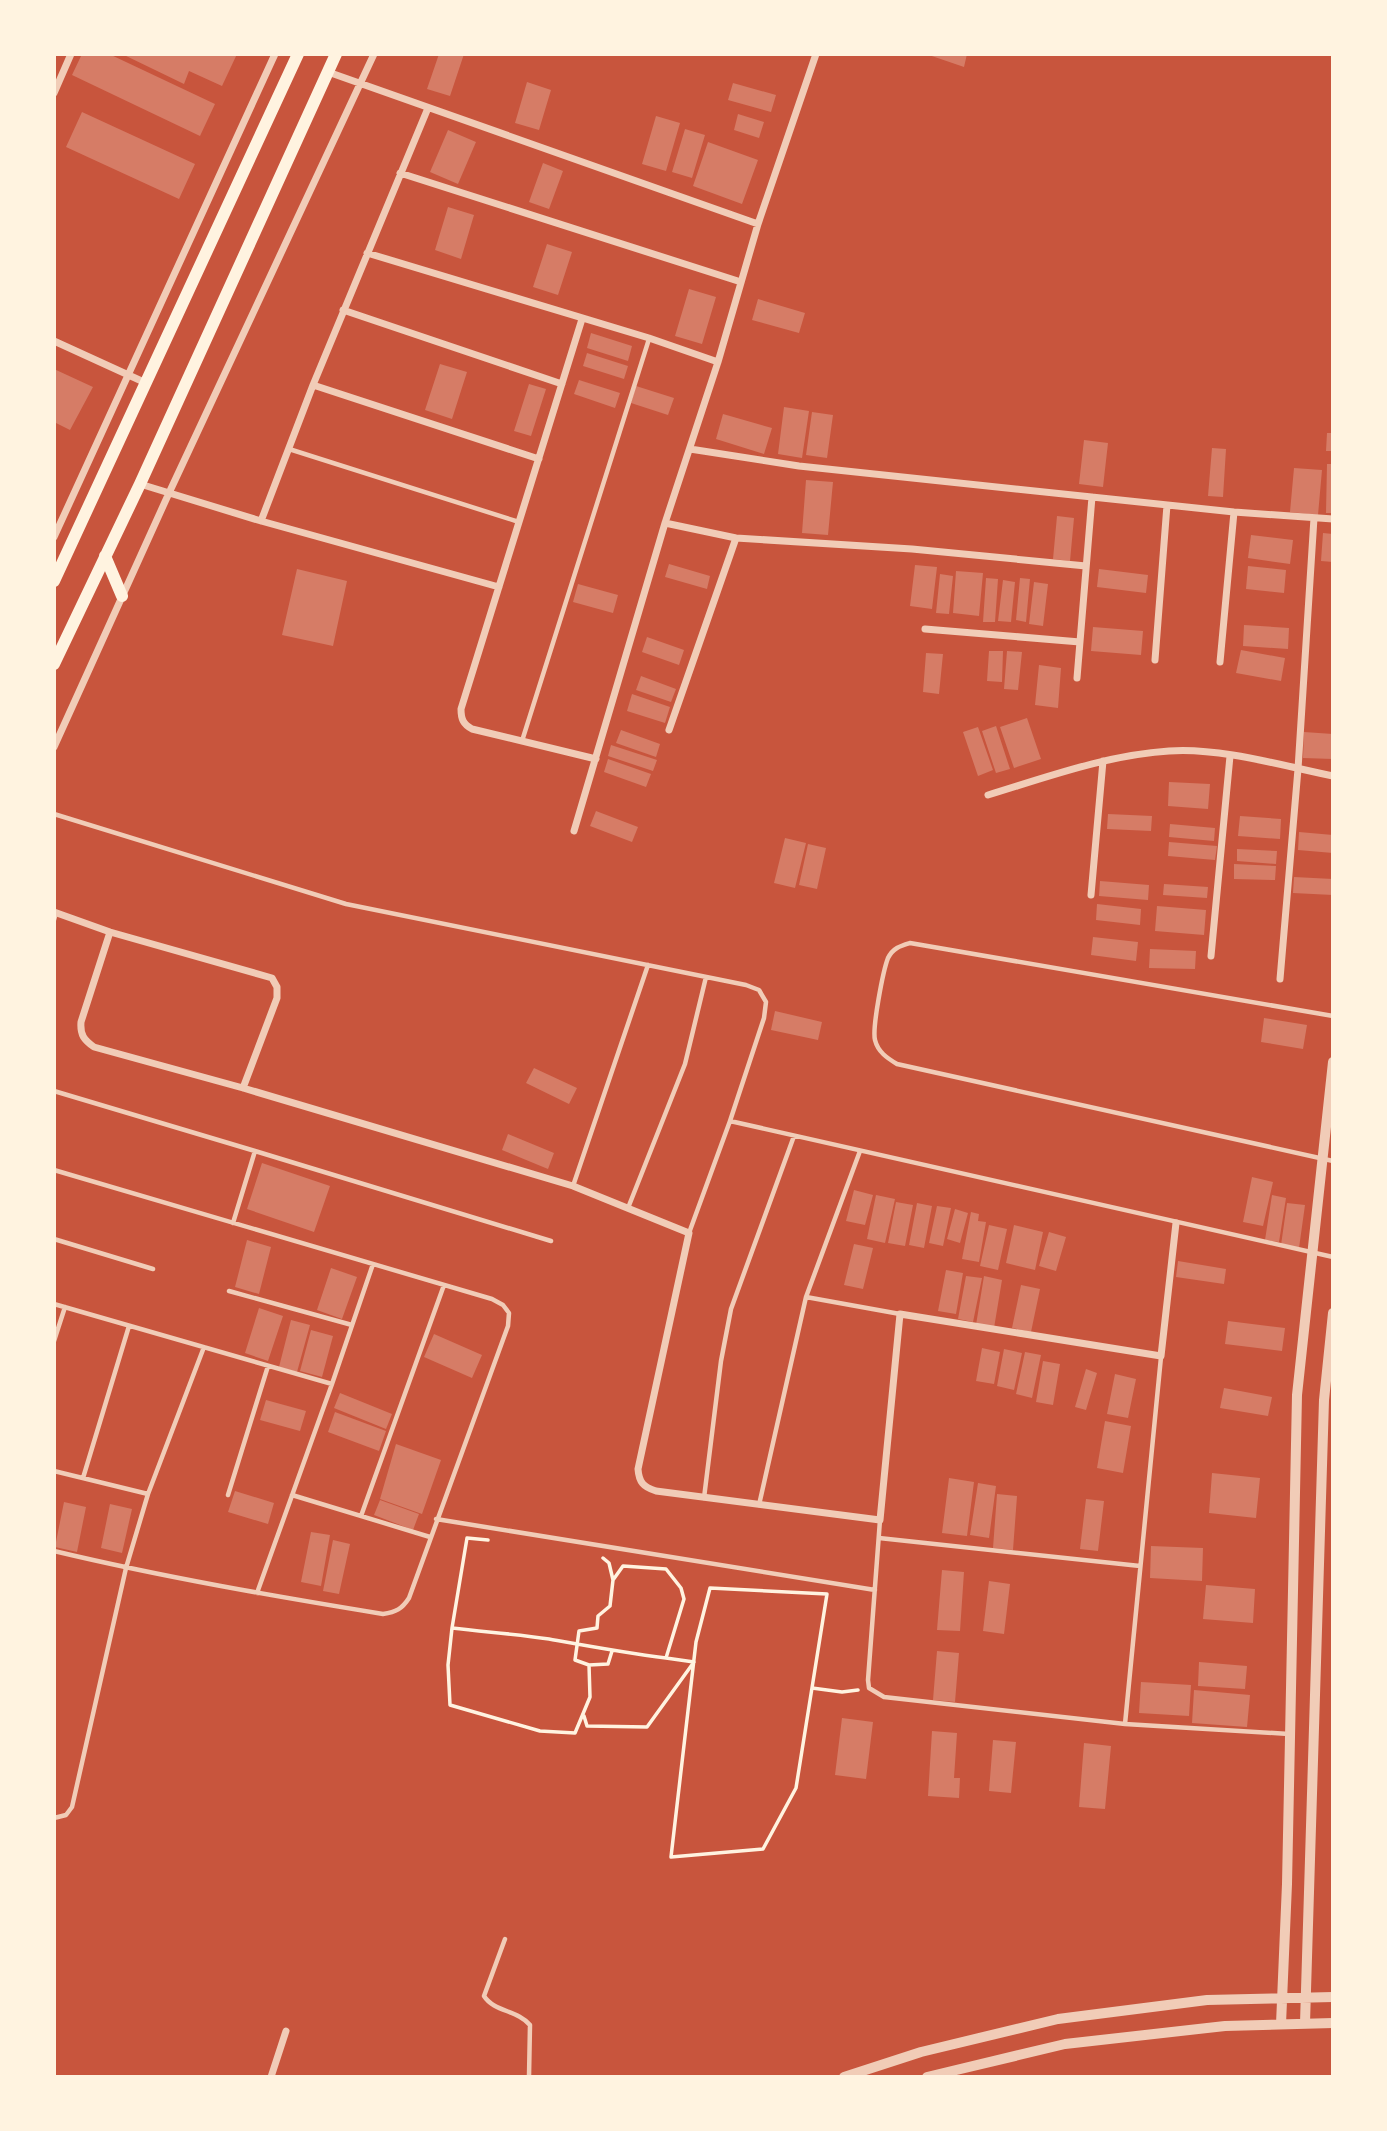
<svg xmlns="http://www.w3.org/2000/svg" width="1387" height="2131" viewBox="0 0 1387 2131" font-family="'Varela Round',sans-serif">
<rect width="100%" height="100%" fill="#c8553d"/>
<path fill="#d67c66" d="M82 54H109L215 104 200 136 72 75Z
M122 54H237L222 86 189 71 184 84Z
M439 54H464L450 96 427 89Z
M926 54H967L964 67Z
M527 82 551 90 539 130 515 123Z
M733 83 776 95 771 112 728 100Z
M82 112 195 164 179 199 66 147Z
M738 114 764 122 759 138 734 130Z
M656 116 680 123 666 171 642 164Z
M685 129 705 135 692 178 672 172Z
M448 130 476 142 458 184 430 172Z
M708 142 758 160 742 204 693 186Z
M543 163 563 171 549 209 529 202Z
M448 207 474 215 461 259 435 250Z
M547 244 572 252 558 295 533 287Z
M689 289 716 297 702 344 675 336Z
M758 299 805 313 799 333 752 320Z
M591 333 632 346 628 361 587 348Z
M587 353 628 366 624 379 583 366Z
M440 364 467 372 452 419 425 410Z
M54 369 93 387 70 430 54 422Z
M579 380 620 393 615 408 574 394Z
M529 384 546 389 531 436 514 431Z
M636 386 674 398 668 415 631 403Z
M784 407 809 411 802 458 778 454Z
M812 412 833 415 827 458 806 455Z
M723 414 772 428 764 454 716 439Z
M1327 433H1333V451H1326Z
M1084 440 1108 443 1103 487 1079 484Z
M1212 448 1226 449 1223 497 1208 496Z
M1327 464H1333V513H1326Z
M1294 468 1322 470 1318 515 1290 512Z
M806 480 833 482 828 535 802 533Z
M1057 516 1074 518 1070 561 1053 559Z
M1323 533 1333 534V562L1321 561Z
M1251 535 1293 540 1290 564 1248 558Z
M669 564 710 576 707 589 665 577Z
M915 565 937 567 932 609 910 606Z
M1248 566 1286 570 1284 593 1246 589Z
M297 569 347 581 333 646 282 635Z
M1099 569 1148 575 1146 593 1097 587Z
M956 571 983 573 979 616 953 613Z
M940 574 953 576 949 614 936 613Z
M986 578 998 579 995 622H983Z
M1020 578 1030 579 1026 622 1016 620Z
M1003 580 1015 582 1011 622 998 621Z
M1034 582 1048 584 1043 626 1029 624Z
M578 584 618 595 613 613 573 602Z
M1244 625 1289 628 1288 649 1243 646Z
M1093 627 1143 631 1141 655 1091 651Z
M647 637 684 650 679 665 642 652Z
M1241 650 1285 658 1281 681 1236 673Z
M989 651H1003L1002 682 987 681Z
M1007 651 1022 652 1018 690 1004 689Z
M926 653 943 654 939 694 923 692Z
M1039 665 1061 668 1058 708 1035 705Z
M641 676 676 689 671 702 636 690Z
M632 694 670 707 665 723 627 711Z
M1027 718 1041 759 1014 768 1000 727Z
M996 726 1010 769 996 773 982 731Z
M978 727 993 770 978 776 963 732Z
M621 730 660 744 656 757 616 743Z
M1304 732 1333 734V759L1303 758Z
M611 745 657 760 653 771 608 756Z
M608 759 651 774 646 787 604 772Z
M1169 782 1210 784 1208 809 1168 806Z
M596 811 638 827 632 842 590 826Z
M1108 814 1152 816 1151 831 1107 829Z
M1240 816 1281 819 1280 839 1238 836Z
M1170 824 1215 828 1214 841 1169 837Z
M1299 832 1333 835V853L1298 850Z
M785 838 806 843 795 888 774 883Z
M1169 842 1217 846 1215 860 1168 856Z
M808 844 826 848 817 889 799 885Z
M1237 849 1277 851 1276 864 1237 861Z
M1234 864 1276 866 1275 880 1234 879Z
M1294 877 1333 879V895L1293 893Z
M1100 881 1149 885 1148 900 1099 896Z
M1164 884 1208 887 1207 898 1163 895Z
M1097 904 1141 909 1140 925 1096 920Z
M1157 906 1206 910 1204 935 1155 931Z
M1093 937 1138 942 1136 961 1091 955Z
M1150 949 1196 951 1195 969 1149 968Z
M775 1011 822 1022 818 1040 771 1030Z
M1264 1018 1307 1025 1303 1049 1261 1042Z
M534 1068 577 1088 569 1104 526 1083Z
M508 1134 554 1153 548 1169 502 1150Z
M262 1163 330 1186 314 1232 247 1209Z
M1252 1177 1273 1182 1263 1226 1243 1222Z
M854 1190 873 1195 865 1225 846 1221Z
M876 1195 895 1199 885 1243 867 1239Z
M1272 1195 1286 1198 1279 1242 1265 1240Z
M896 1202 913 1205 905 1246 888 1243Z
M917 1203 932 1206 924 1248 909 1245Z
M1287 1203 1305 1205 1299 1248 1281 1245Z
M937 1206 951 1208 943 1246 929 1243Z
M955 1209 968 1213 960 1243 947 1239Z
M971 1212 979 1214 978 1221 986 1222 979 1262 962 1259Z
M989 1225 1007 1229 998 1270 980 1266Z
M1014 1225 1043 1232 1035 1270 1006 1263Z
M1049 1232 1066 1237 1056 1271 1039 1266Z
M247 1240 271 1247 259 1294 235 1287Z
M854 1244 873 1248 863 1289 844 1285Z
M1178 1261 1226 1269 1224 1284 1176 1277Z
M331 1268 357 1277 342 1319 317 1310Z
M946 1270 963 1273 956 1314 938 1311Z
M966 1276 982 1278 973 1322 958 1319Z
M984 1276 1002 1280 994 1328 976 1325Z
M1021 1285 1040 1289 1031 1332 1012 1328Z
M259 1308 283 1316 268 1361 245 1353Z
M291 1320 310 1325 297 1372 279 1367Z
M1228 1321 1285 1328 1282 1351 1225 1344Z
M311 1330 333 1336 322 1377 300 1371Z
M434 1334 482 1355 472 1378 424 1357Z
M982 1348 1000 1352 994 1384 976 1381Z
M1004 1349 1022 1353 1014 1390 997 1386Z
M1025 1352 1041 1355 1032 1398 1016 1394Z
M1043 1361 1060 1364 1053 1405 1036 1402Z
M1086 1369 1097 1373 1086 1410 1075 1407Z
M1115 1374 1136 1379 1128 1418 1107 1414Z
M1224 1388 1272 1397 1268 1416 1220 1408Z
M340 1393 392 1414 386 1429 334 1408Z
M266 1400 306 1411 300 1431 260 1420Z
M335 1412 386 1431 379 1451 328 1432Z
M1105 1421 1131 1426 1123 1473 1097 1468Z
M396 1444 441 1460 422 1514 380 1499Z
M1212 1473 1260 1478 1256 1518 1209 1513Z
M949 1478 974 1482 967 1536 942 1533Z
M978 1483 996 1486 989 1538 970 1535Z
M235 1491 274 1503 268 1524 228 1512Z
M997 1494 1017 1496 1013 1550 993 1548Z
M1086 1499 1104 1501 1098 1551 1080 1549Z
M380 1500 419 1514 413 1530 374 1515Z
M64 1502 86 1507 77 1552 55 1547Z
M110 1504 132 1509 122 1553 101 1548Z
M311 1532 330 1535 321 1586 301 1582Z
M333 1540 350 1544 339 1594 323 1591Z
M1151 1546 1203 1548 1202 1581 1150 1578Z
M942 1570 964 1572 960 1631 937 1630Z
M989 1581 1010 1584 1004 1634 983 1631Z
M1206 1585 1255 1589 1253 1623 1203 1619Z
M937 1651 959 1653 955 1702 933 1700Z
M1199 1662 1247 1666 1245 1689 1198 1686Z
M1141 1682 1191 1685 1189 1716 1139 1713Z
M1194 1690 1250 1695 1247 1727 1192 1723Z
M842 1718 873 1722 866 1779 835 1775Z
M932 1731 957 1733 954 1778H960L959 1798 928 1796Z
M993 1740 1016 1742 1011 1793 989 1791Z
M1084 1743 1111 1746 1105 1809 1079 1807Z"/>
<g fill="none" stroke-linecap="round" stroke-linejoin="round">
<path stroke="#fff3e0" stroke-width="3.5" d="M603 1558 609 1563 613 1580
M710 1588 827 1594 796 1788 763 1849 671 1857 696 1642Z
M452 1628 448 1665 450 1705 540 1731 575 1733 590 1697 589 1665 575 1660 579 1631 597 1628 598 1616 610 1606 613 1580 623 1566 666 1569 681 1588 684 1599 666 1658C626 1653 588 1646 549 1639 517 1634 484 1632 452 1628L467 1538 488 1540
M589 1665 608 1664 612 1651
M812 1688 842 1692 858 1690
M584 1716 587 1726 647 1727 694 1662 666 1658"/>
<path stroke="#f1ccb7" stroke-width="4.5" d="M289 449 519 522
M522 741 649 339
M54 814 346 904 746 985 759 990 766 1002 764 1018 730 1121 1333 1257
M54 920 56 913
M1333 1016 910 943C900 946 893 948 888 958 883 971 872 1028 875 1040 878 1052 887 1058 897 1064L1333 1161
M54 1091 255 1151
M54 1170 492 1299 503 1305 509 1313 508 1326 409 1598C402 1609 396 1612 383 1614 273 1596 163 1577 54 1551
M573 1186 648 965
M628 1208 685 1064 706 977
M233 1223 255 1151 551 1241
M689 1233 730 1121
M54 1239 153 1269
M229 1291 352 1325
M806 1297 900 1314
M54 1304 332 1384 373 1264
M54 1341 65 1307
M1161 1357 1125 1724 1289 1734
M54 1471 148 1494 126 1568 72 1807 66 1815 54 1818
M83 1478 129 1326
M148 1494 204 1347
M228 1495 268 1366
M292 1495 430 1537
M704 1498 721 1361 731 1309 794 1136
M759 1505 806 1297 860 1151
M361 1516 444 1285
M436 1519 875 1590
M880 1520 868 1680 869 1688 884 1697 1125 1724
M879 1538 1140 1566
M257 1593 332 1384
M505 1939 484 1996C494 2012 518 2010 530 2025L529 2077"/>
<path stroke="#f1ccb7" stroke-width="7" d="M328 72 758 224
M54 93 71 54
M400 173 741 282
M367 253 649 338 718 362
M343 310 562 384
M582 319 461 709C461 719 463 724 472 729L596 759
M54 341 146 383
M313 385 539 459
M690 449 799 466 1234 512 1333 519
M140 484 261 521 499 587
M261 521 313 385 428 108
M665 523 736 538 912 549 1086 566
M54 537 275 54
M925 629 1080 642
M1155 660 1167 505
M1220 662 1234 512
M1077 678 1092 497
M669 730 736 538
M54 747 169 493 374 54
M988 795C1047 777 1107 755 1169 751 1218 747 1284 766 1333 776
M574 831 665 523 718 362 758 224 816 54
M1091 895 1103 761
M54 912 110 932 272 978 277 987V998L243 1088
M110 932 81 1022C80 1035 84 1040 94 1047L243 1088 573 1186 689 1233 638 1469C639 1482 643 1487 656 1491L880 1520 900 1314 1161 1356 1176 1223
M1211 956 1230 756
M1280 979 1298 769 1314 518
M271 2077 286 2031"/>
<path stroke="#f1ccb7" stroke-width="10" d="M1305 2023 1324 1400 1333 1313
M1281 2024 1287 1884 1297 1395 1333 1062
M844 2077 921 2052 1058 2019 1207 2000 1333 1997
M927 2077 1065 2044 1225 2026 1333 2023"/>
<path stroke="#fff3e0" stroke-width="12" d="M105 556 122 596
M54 581 298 54
M54 664 140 484 336 54"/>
</g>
<rect width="1387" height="2131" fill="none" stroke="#fff3e0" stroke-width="112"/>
</svg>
